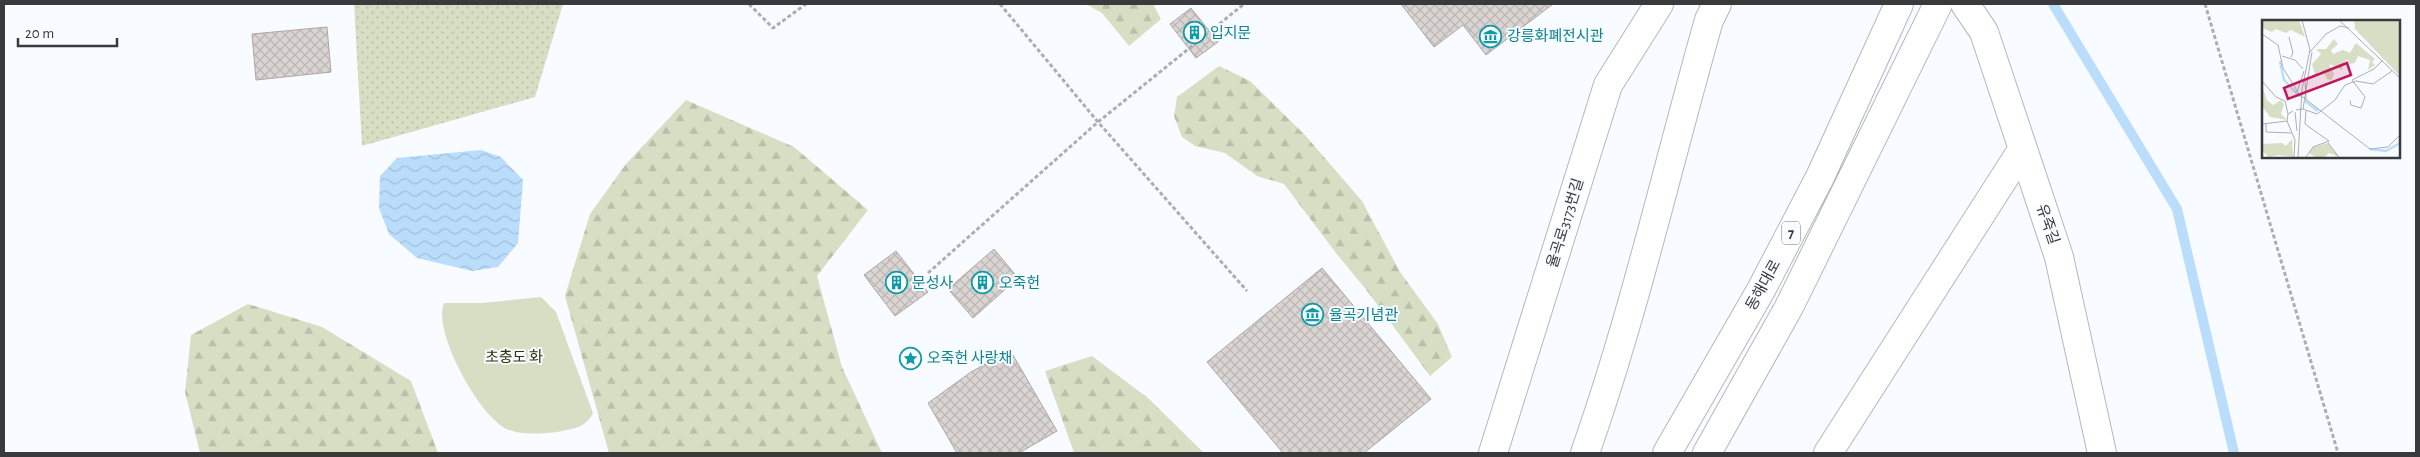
<svg xmlns="http://www.w3.org/2000/svg" width="2420" height="457" viewBox="0 0 2420 457" font-family="'Alegreya Sans','Noto Sans KR',sans-serif">
<defs>
<pattern id="grass-dots" width="8" height="8" patternUnits="userSpaceOnUse" patternTransform="scale(1.25)"><rect width="8" height="8" fill="#d6dfc4"/><path d="M2 2h.1M6 6h.1" fill="none" stroke="#b8c0a9" stroke-width="1.8" stroke-linecap="round"/></pattern>
<pattern id="forest-firs" width="22" height="20" patternUnits="userSpaceOnUse" patternTransform="scale(1.25)"><rect width="22" height="20" fill="#d6dfc4"/><path d="M5 1l3.5 6h-7zM16 11l3.5 6h-7z" fill="#b8c0a9"/></pattern>
<pattern id="water-waves" width="16" height="10" patternUnits="userSpaceOnUse" patternTransform="scale(1.25)"><rect width="16" height="10" fill="#bbddfc"/><path d="M0 5q4-4 8 0t8 0" fill="none" stroke="#a2bed9"/></pattern>
<pattern id="building-cross-hatch" width="8" height="8" patternUnits="userSpaceOnUse" patternTransform="scale(1.25)"><rect width="8" height="8" fill="#dad4d2"/><path d="M0 0l8 8M0 8l8-8" fill="none" stroke="#bcb7b5"/></pattern>
</defs>
<rect width="100%" height="100%" fill="#f8fbff"/>
<path fill="url(#grass-dots)" d="M354 4H563L535 97 362 146Z"/>
<path fill="url(#forest-firs)" d="M1086 4H1156L1154 6 1161 19 1129 46 1102 13Z
M1219 66 1250 81 1304 134 1362 201 1400 272 1438 324 1452 357 1430 376 1368 292 1336 253 1284 184 1257 176 1225 153 1195 146 1182 137 1174 116 1177 97Z
M686 100 794 147 868 210 817 276 842 367 882 453H609L565 296 590 214 626 164Z
M248 304 322 327 411 381 438 453H200L185 392 191 335Z
M1092 356 1148 398 1204 453H1074L1045 371Z"/>
<path fill="#d6dfc4" d="M541 297 556 312 593 413C586 427 576 428 562 431 548 434 522 435 509 430 480 419 432 331 444 303H482Z"/>
<path fill="url(#water-waves)" d="M481 150 501 157 523 180 518 243 498 267 472 271 417 258 389 234 379 208 380 176 397 158Z"/>
<g fill="none" stroke-linecap="round" stroke-linejoin="round">
<path stroke="#bbddfc" stroke-width="10" d="M2053 4 2177 209 2234 453"/>
</g>
<path fill="url(#building-cross-hatch)" stroke="#ada7a5" d="M1401 4H1553L1486 55 1463 25 1434 47Z
M1191 8 1218 42 1196 58 1170 24Z
M327 27 331 72 256 80 252 34Z
M994 249 1018 278 973 318 948 289Z
M896 251 928 292 895 316 864 275Z
M1322 268 1431 399 1364 453H1283L1207 362Z
M1010 350 1057 431 1019 453H957L928 403 971 372Z"/>
<g fill="none" stroke-linecap="round" stroke-linejoin="round">
<defs>
<path id="street" d="M1493 453 1608 85 1659 4"/>
<path id="secondary" d="M1965 4 1984 32 2059 257 2102 453"/>
<path id="primary" d="M1585 453C1635 311 1668 164 1709 20L1717 4
M1667 453 1761 290 1820 177 1899 4
M1707 453 1789 307 1938 4
M1828 453 2022 150"/>
</defs>
<use href="#street" stroke="#b4b8bc" stroke-width="30"/>
<use href="#secondary" stroke="#b4b8bc" stroke-width="30"/>
<use href="#primary" stroke="#b4b8bc" stroke-width="30"/>
<path stroke="#acaeb1" stroke-width="3" stroke-dasharray="4 2.5" stroke-linecap="butt" d="M749 4 773 28 806 4
M1000 4 1098 122 1247 291
M2205 4 2338 453
M928 273 1098 122 1244 4"/>
<use href="#street" stroke="#fff" stroke-width="28"/>
<use href="#secondary" stroke="#fff" stroke-width="28"/>
<use href="#primary" stroke="#fff" stroke-width="28"/>
</g>
<defs>
<symbol id="building-ring" viewBox="-11 -11 22 22"><circle r="9.5" fill="#f8fbff" stroke="#0f9aa8" stroke-width="1.5"/><path d="M-4-6H4V6H1V3H-1V6H-4ZM-2.5-4.3h1.7v1.8h-1.7ZM.8-4.3h1.7v1.8H.8ZM-2.5-1h1.7V.8h-1.7ZM.8-1h1.7V.8H.8Z" fill="#0f9aa8"/></symbol>
<symbol id="museum-ring" viewBox="-11 -11 22 22"><circle r="9.5" fill="#f8fbff" stroke="#0f9aa8" stroke-width="1.5"/><path d="M0-6L6-3V-2H-6V-3ZM-5-1h2V3h-2ZM-1-1h2V3h-2ZM3-1h2V3H3ZM-6 4H6V6H-6Z" fill="#0f9aa8"/></symbol>
<symbol id="sight-ring" viewBox="-11 -11 22 22"><circle r="9.5" fill="#f8fbff" stroke="#0f9aa8" stroke-width="1.5"/><path d="M0-6L1.8-2.2L6-1.7L2.9 1.2L3.7 5.4L0 3.3L-3.7 5.4L-2.9 1.2L-6-1.7L-1.8-2.2Z" fill="#0f9aa8"/></symbol>
</defs>
<g fill-rule="evenodd">
<use href="#building-ring" x="1182" y="20" width="25" height="25"/>
<use href="#museum-ring" x="1478" y="24" width="25" height="25"/>
<use href="#building-ring" x="884" y="270" width="25" height="25"/>
<use href="#building-ring" x="970" y="270" width="25" height="25"/>
<use href="#museum-ring" x="1300" y="302" width="25" height="25"/>
<use href="#sight-ring" x="898" y="346" width="25" height="25"/>
</g>
<g text-anchor="middle" stroke-width="4" stroke-linejoin="round" paint-order="stroke">
<rect fill="#f8fbff" stroke="#727476" stroke-width="1" x="1782" y="221.5" width="18" height="23" rx="4"/>
<g font-size="14" font-weight="bold" fill="#393a3c">
<text x="1791" y="238">7</text>
</g>
<g font-size="15" fill="#0d838f" stroke="#f8fbff" text-anchor="start">
<text x="1210" y="38">입지문</text>
<text x="1507" y="41">강릉화폐전시관</text>
<text x="912" y="288">문성사</text>
<text x="999" y="288">오죽헌</text>
<text x="1329" y="320">율곡기념관</text>
<text x="927" y="363">오죽헌 사랑채</text>
</g>
<g font-size="15" fill="#393a3c" stroke="#f8fbff">
<text transform="translate(1565 223) rotate(-73)" y="5">율곡로3173번길</text>
<text transform="translate(2048 224) rotate(71)" y="5">유죽길</text>
<text transform="translate(1763 285) rotate(-61)" y="5">동해대로</text>
</g>
<g font-size="15" fill="#2c380a" stroke="#f8fbff">
<text x="514" y="362">초충도 화</text>
</g>
</g>
<g transform="translate(2262 20)">
<rect width="138" height="138" fill="#f8fbff"/>
<path d="M0 0H37L43 17 29 10 24 13 14 9 10 12 0 8ZM72 19 76 24 69 30 71 34 81 30 88 33 94 23 113 39 110 42 113 45 106 50 108 40 96 36 93 43 87 44 86 39 82 42 80 50 67 44 72 53 70 60 65 59 61 51 56 52 57 57 53 55 50 44 59 34 54 29H64ZM1 69 5 80 11 85 19 80 22 84 19 94 25 100 8 97 0 86ZM30 119 31 137 16 135 7 137 0 131V124L20 123 24 126ZM66 123 77 137 67 133 63 137H53L47 133 51 127Z" fill="#d6dfc4"/>
<path d="M92 0H137V55L93 9Z" fill="#d6dfc4"/>
<path fill="none" stroke="#bbddfc" stroke-width="2.5" d="M18 41 22 60 38 77M43 81 56 91M107 129 124 131 138 123"/>
<path fill="none" stroke="#acaeb1" stroke-width="1" d="M77 0 138 58M0 14 16 25 21 48 37 74 108 129 126 127 138 115M27 17 31 33 29 37M48 32 64 14 78 6 87 8M20 36 33 40 41 49M43 59 44 79M0 61 14 77 23 81 26 94M35 72 42 51M88 80 89 85 99 88 103 77 90 60 112 49 120 41M41 89 50 32M34 90 41 89 55 94 73 80 83 65 94 61 111 64 130 51M31 91 26 94 25 101 33 120 32 137M33 92 35 111M4 103V112L30 113M0 104 25 101M66 123 77 137M36 137 40 69 48 30 40 0M44 137 51 127 67 121 43 104 44 91"/>
<path fill="#c2185b" fill-opacity="0.15" stroke="#c2185b" stroke-width="2.5" d="M85 43 89 55 26 79 22 68Z"/>
<rect width="138" height="138" fill="none" stroke="#393a3c" stroke-width="2.5"/>
</g>
<rect width="2420" height="457" fill="none" stroke="#393a3c" stroke-width="10"/>
<path d="M18 38v8h99v-8" fill="none" stroke="#393a3c" stroke-width="2.5"/>
<text x="25" y="38" font-size="15" fill="#393a3c" stroke="#f8fbff" stroke-width="4" paint-order="stroke">20 m</text>
</svg>
